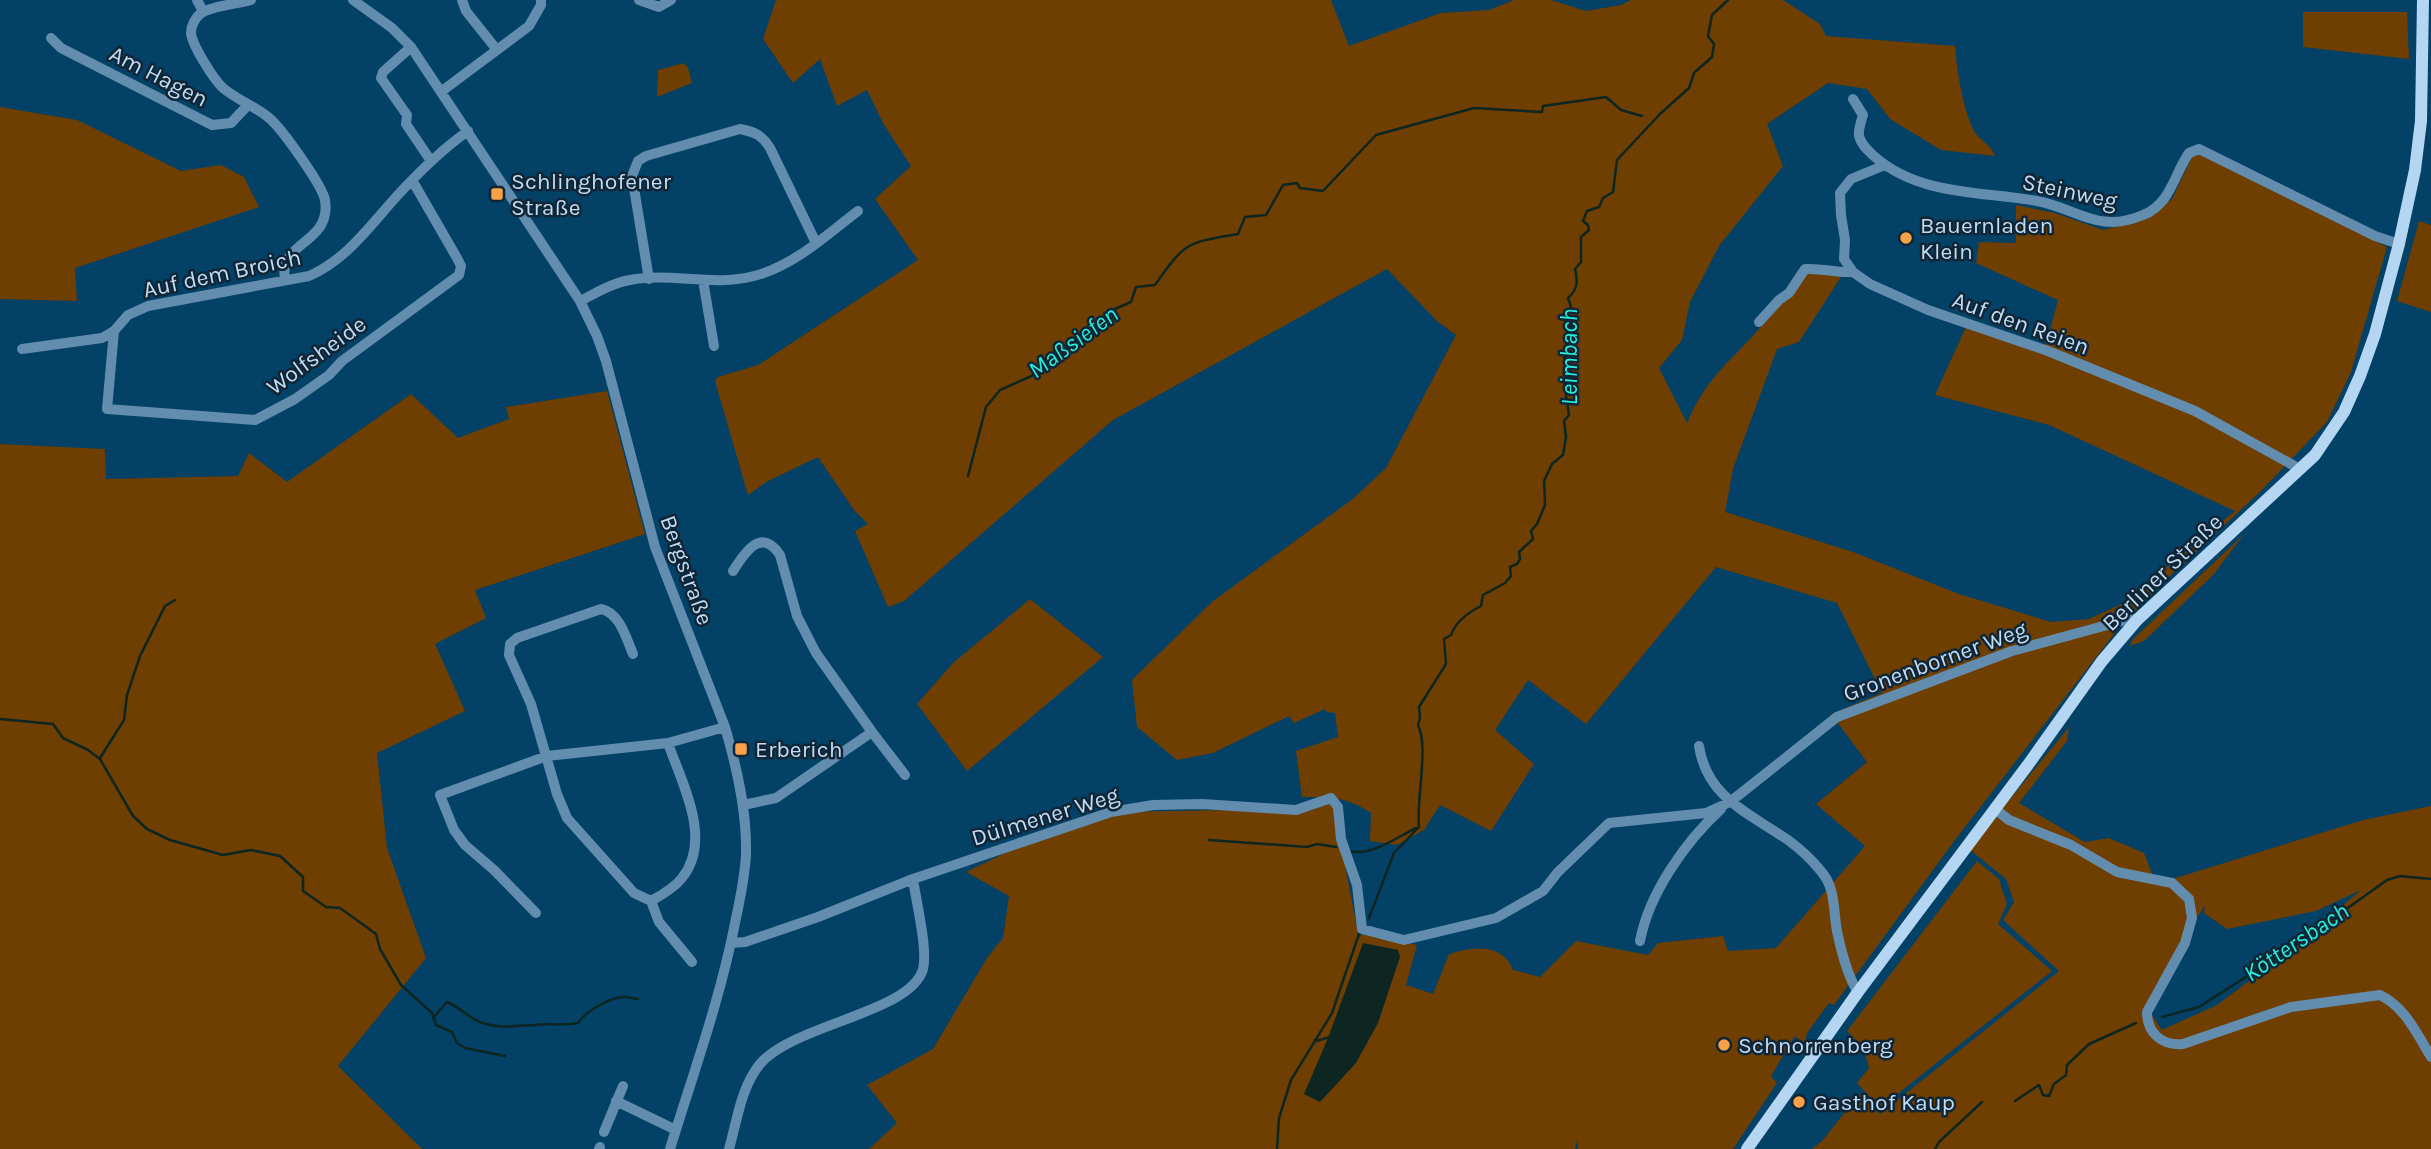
<svg xmlns="http://www.w3.org/2000/svg" width="2431" height="1149" viewBox="0 0 2431 1149" font-family="Karla,sans-serif">
<rect width="100%" height="100%" fill="#034166"/>
<path fill="#6f3e01" fill-rule="evenodd" d="M776 0H1331L1349 46 1441 13 1489 10 1514 0H1551L1586 11 1621 5 1631 0H1783L1820 24 1826 36 1955 46C1957 72 1962 103 1972 127 1976 139 1991 143 1995 156L1941 150 1890 119 1867 89 1828 83 1767 124 1783 166 1719 246 1690 302 1682 340 1659 368 1687 423C1706 378 1728 364 1759 329 1776 311 1792 291 1808 272L1821 271 1841 277 1799 342 1777 349 1733 469 1725 512 1853 552 1959 594 2051 622 2089 619 2130 600 2184 552 2235 511 2049 425 1935 395 1966 327 2044 352 2058 300 1976 263 1979 242 2016 243V205L2055 213 2103 230 2147 219 2172 199 2193 155 2202 152 2387 247 2351 372 2327 422 2261 491 2171 575 2121 625 1955 840 1834 1005 1829 1003 1807 1033 1805 1044 1795 1036 1771 1076 1777 1083 1733 1149H1578L1577 1141 1575 1149H869L897 1123 867 1085 933 1049 987 958 1003 938 1009 896 966 872 1005 853 1111 812 1287 809 1326 799 1338 807 1340 839 1359 938 1362 934 1417 945 1406 985 1433 994 1449 954C1472 946 1503 943 1513 970L1540 977 1576 941 1648 955 1658 943 1723 936 1728 951 1776 948 1865 846 1816 804 1867 762 1831 714 1882 693 1837 603 1716 567 1586 724 1528 680 1495 730 1534 764 1491 831 1440 805 1424 830 1397 845 1370 841 1371 813C1347 797 1331 797 1302 797L1296 751 1338 737 1335 713 1327 712 1325 709 1294 723 1289 716 1213 753 1177 760 1137 727 1132 680 1213 601 1354 498 1386 468 1456 335 1437 321 1387 269 1113 420 904 601 888 607 855 531 868 524 854 510 818 457 766 482 748 495 715 381 718 377 758 365 918 260 875 199 911 166 884 125 867 90 837 106 820 59 793 83 763 39Z
M2303 12H2407L2409 59 2303 47Z
M684 63 688 68 692 83 657 97 658 70Z
M0 107 77 120 181 171 221 165 244 177 259 207 75 268 77 301 0 299Z
M2419 221 2431 225V312L2397 301Z
M607 391 645 534 475 590 486 618 435 644 465 711 377 753 387 848 426 958 338 1066 422 1149H0V444L105 449 106 479 238 476 249 453 287 482 411 394 458 438 509 419 506 407Z
M2244 534 2214 574 2144 641 2130 646 2132 640Z
M1030 599 1103 657 967 771 917 704 953 663Z
M2069 727 2067 741 2019 803 2085 842 2109 838 2144 853 2156 884 2363 820 2431 806V1149H1812L1823 1140 1859 1094 1880 1114 2059 971 2003 920 2014 902 2006 879 1969 849ZM2361 890 2286 953 2217 1005 2162 1030 2146 1006 2183 936 2205 906 2204 913 2227 929 2316 911Z
M1977 861 1999 879 2007 904 1998 924 2052 971 1880 1108 1857 1083 1869 1068 1864 1049 1847 1031Z"/>
<path fill="#0d2622" d="M1363 943 1398 950 1400 957 1378 1023 1356 1063 1320 1102 1304 1094 1328 1038Z"/>
<g fill="none" stroke-linecap="round" stroke-linejoin="round">
<path stroke="#0d2622" stroke-width="2.5" d="M968 476 986 407 1000 390 1036 374 1048 360 1083 336 1115 309 1131 302 1136 287 1155 285C1186 241 1186 243 1238 234L1245 217 1266 215 1283 185 1297 183 1300 188 1323 191 1376 135 1474 108 1542 112 1543 106 1606 97 1621 110 1642 116
M0 719 53 724 63 738 88 750 100 759 133 816 147 829 170 840 223 855 251 850 280 856 303 877V891L326 907 340 908 376 934 380 949 401 985 432 1013 436 1025 452 1032 457 1043 465 1048 505 1056
M100 758 124 720 127 695 140 656 165 606 175 600
M1209 840 1307 847 1317 844 1336 847
M1349 851C1371 857 1397 837 1416 828
M1369 918 1394 853 1419 827C1416 799 1429 747 1418 725L1420 718 1419 707 1446 664 1444 639 1451 635C1456 621 1469 612 1481 606L1483 595 1505 583 1511 576 1510 567 1517 564 1520 559 1519 552 1533 539 1531 531 1537 524 1545 505 1544 481 1552 464 1563 455 1566 437 1564 421 1569 415 1564 381 1571 372 1564 358 1573 338 1569 331 1572 322 1566 313 1571 307 1568 298C1578 289 1578 281 1575 269L1581 262V237L1589 230 1588 225 1583 221 1587 211 1599 207 1603 198 1613 192 1617 160 1660 114 1689 88 1694 73 1712 57 1714 44 1708 36 1712 15 1728 0
M435 1016 447 1002C459 1007 468 1017 480 1022 498 1029 516 1026 534 1025 549 1023 563 1026 578 1023 586 1011 610 997 625 997 630 997 634 999 638 999
M2162 1017 2199 1007 2300 942 2387 880 2400 876 2431 879
M1316 1041 1330 1037
M2015 1101 2039 1085 2043 1095 2049 1096 2054 1084 2066 1075 2067 1065 2089 1044 2136 1023
M1277 1149 1279 1118 1291 1080 1332 1013 1359 934
M1935 1149 1939 1142 1982 1102"/>
<path stroke="#628daf" stroke-width="10" d="M197 0 203 11
M251 0C238 4 210 6 200 14 195 18 191 26 191 33 192 45 214 80 223 88 236 99 254 106 268 117 281 127 322 185 325 200 332 244 278 241 285 279
M353 0 392 28 411 47 580 301 597 336 606 361 655 547 725 727C737 768 747 811 746 854 745 877 740 900 735 923 720 1000 693 1074 670 1149
M462 0 466 11 497 50
M639 0 659 7 671 0
M51 38 61 48 212 125 231 123 248 105
M411 47 383 72 381 78 407 115 406 124 431 161
M442 91 529 26 541 5V0
M1853 99 1863 115C1861 122 1858 130 1859 136 1861 145 1869 151 1875 157 1920 196 1982 191 2037 201 2079 209 2098 234 2143 215 2171 204 2174 174 2189 153L2199 149 2375 236 2399 244
M1885 165 1851 179 1840 193 1841 215 1845 240 1844 259 1853 272 1870 284 1928 310 2048 351 2195 411 2300 469
M649 279 632 176 638 161 646 156 740 129C755 132 762 135 770 148L816 243
M703 280 714 346
M580 301C596 293 612 283 630 280 670 272 713 287 754 276 794 266 826 235 858 211
M1759 322 1779 300 1789 293 1805 269C1823 268 1836 273 1853 272
M114 331 107 409 255 420 295 399 329 375 342 361 459 275 461 266 457 258 412 180
M22 349 102 338 114 331 128 315 148 306 309 276C346 260 369 227 396 197 418 173 441 150 468 131
M733 571C745 552 761 527 780 555L797 616 816 653 872 732
M633 654C626 638 620 613 601 609L517 638 510 644 509 655 531 704 557 794 567 818 634 893 651 901 659 922 692 962
M1699 746C1707 798 1749 813 1788 840 1799 848 1811 859 1820 870 1836 887 1833 910 1837 931 1841 950 1847 976 1858 992
M743 805 776 798 872 732 905 775
M1995 809 2009 820 2071 845 2117 872 2172 883 2189 899 2192 918 2185 943 2147 1012C2147 1033 2162 1046 2183 1044L2291 1007 2380 995C2405 1007 2417 1034 2431 1057
M651 901C662 895 674 888 682 878 713 839 682 784 668 743
M536 913 494 870 465 845 454 830 440 795 547 756 668 743 725 727
M1640 941C1649 893 1686 841 1721 809
M731 943 745 942 818 917 913 879 1111 812 1153 805 1202 804 1296 810 1331 798 1338 807 1341 839 1357 885 1362 929 1404 940 1496 918 1543 891 1558 872 1609 823 1706 813 1730 802 1837 717 2012 651 2133 618 2137 620
M616 1101 676 1130
M604 1132 623 1086
M599 1149 600 1147
M729 1149C737 1121 741 1087 760 1064 794 1024 911 1013 923 969 928 949 916 901 913 879"/>
<path stroke="#b4d6f2" stroke-width="12" d="M1747 1149 1858 992 2030 762 2102 661 2137 620 2315 455 2344 412 2360 376 2375 334 2399 244 2415 170 2421 121 2423 0"/>
</g>
<g fill="#f7a149" stroke="#102637" stroke-width="2.5">
<rect x="490" y="187" width="14" height="14" rx="3.5"/>
<circle cx="1906" cy="238" r="7"/>
<rect x="734" y="742" width="14" height="14" rx="3.5"/>
<circle cx="1724" cy="1045" r="7"/>
<circle cx="1799" cy="1102" r="7"/>
</g>
<g text-anchor="middle" stroke-width="5" stroke-linejoin="round" paint-order="stroke">
<g font-size="23" fill="#c0dbf2" stroke="#102637">
<text transform="translate(159 76) rotate(27)" y="8">Am Hagen</text>
<text transform="translate(2070 191) rotate(12)" y="8">Steinweg</text>
<text transform="translate(222 273) rotate(-12)" y="8">Auf dem Broich</text>
<text transform="translate(2021 323) rotate(20)" y="8">Auf den Reien</text>
<text transform="translate(316 355) rotate(-36)" y="8">Wolfsheide</text>
<text transform="translate(687 570) rotate(70)" y="8">Bergstraße</text>
<text transform="translate(2162 572) rotate(-44)" y="8">Berliner Straße</text>
<text transform="translate(1935 661) rotate(-20)" y="8">Gronenborner Weg</text>
<text transform="translate(1045 816) rotate(-17)" y="8">Dülmener Weg</text>
</g>
<g font-size="23" fill="#c0dbf2" stroke="#102637" text-anchor="start">
<text x="511" y="189">Schlinghofener<tspan x="511" dy="26">Straße</tspan></text>
<text x="1920" y="233">Bauernladen<tspan x="1920" dy="26">Klein</tspan></text>
<text x="755" y="757">Erberich</text>
<text x="1738" y="1053">Schnorrenberg</text>
<text x="1813" y="1110">Gasthof Kaup</text>
</g>
<g font-size="24" font-style="italic" fill="#25f0db" stroke="#102637">
<text transform="translate(1073 342) rotate(-36)" y="8">Maßsiefen</text>
<text transform="translate(1569 357) rotate(-90)" y="8">Leimbach</text>
<text transform="translate(2296 942) rotate(-34)" y="8">Köttersbach</text>
</g>
</g>
</svg>
